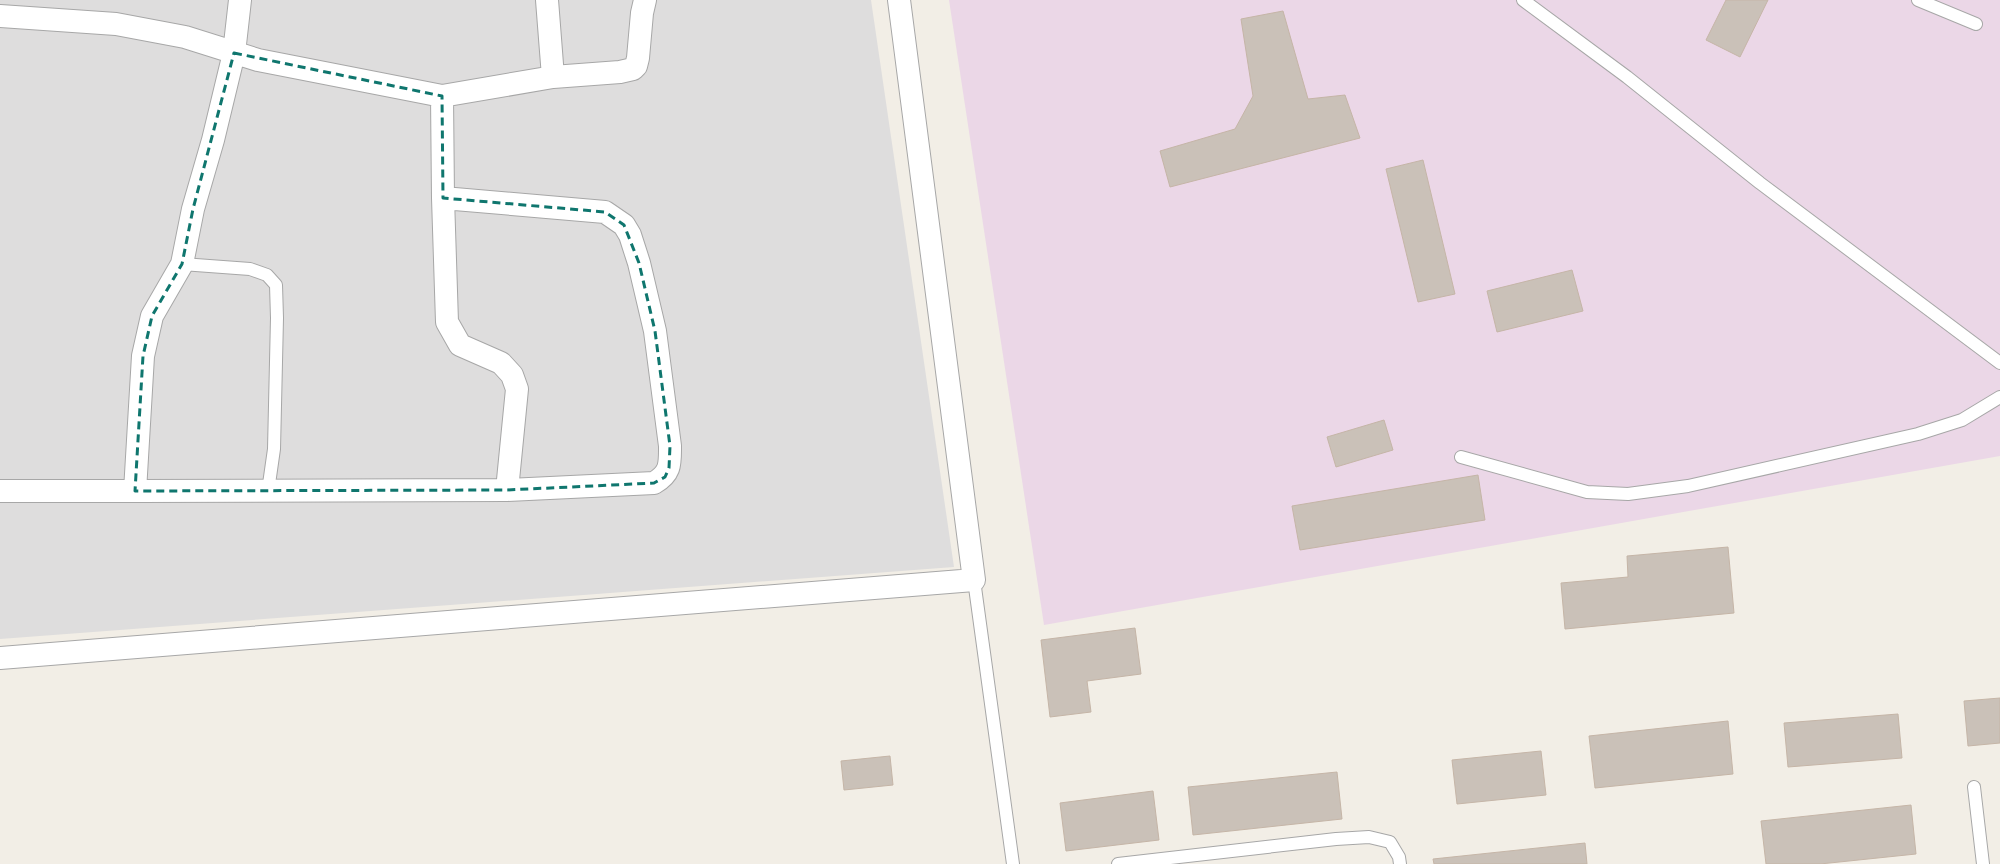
<svg xmlns="http://www.w3.org/2000/svg" width="2000" height="864" viewBox="0 0 2000 864" font-family="'Golos Text',sans-serif">
<rect width="100%" height="100%" fill="#f2eee6"/>
<path fill="#dedddd" d="M0 0H871L954 567 0 639Z"/>
<path fill="#ebd7e7" d="M949 0H2000V456L1044 625Z"/>
<path fill="#cac1b8" stroke="#c5b5a7" d="M1726 0H1768L1740 57 1706 40Z
M1283 11 1308 99 1345 95 1360 138 1170 187 1160 151 1235 129 1253 96 1241 19Z
M1423 160 1455 294 1418 302 1386 169Z
M1572 270 1583 311 1497 332 1487 291Z
M1384 420 1393 450 1336 467 1327 437Z
M1478 475 1485 520 1300 550 1292 506Z
M1728 547 1734 613 1565 629 1561 583 1628 577 1627 556Z
M1135 628 1141 674 1087 681 1091 712 1050 717 1041 640Z
M2000 698V743L1968 746 1964 701Z
M1898 714 1902 758 1788 767 1784 723Z
M1728 721 1733 774 1595 788 1589 736Z
M1541 751 1546 795 1457 804 1452 760Z
M890 756 893 785 844 790 841 761Z
M1337 772 1342 819 1193 835 1188 787Z
M1153 791 1159 840 1066 851 1060 803Z
M1911 805 1916 854 1820 864H1766L1761 821Z
M1585 843 1587 864H1434L1433 859Z"/>
<g fill="none" stroke-linecap="round" stroke-linejoin="round">
<defs>
<path id="service" d="M1523 0 1627 77 1760 183 2000 363
M1918 0 1976 24
M182 264 250 269 267 275 276 285 277 318 274 449 268 491
M1461 457 1587 492 1628 494 1688 486 1918 434 1962 420 2000 397
M974 580 1013 864
M1974 787 1983 864
M1118 864 1336 839 1369 837 1390 842 1399 857 1400 864"/>
<path id="minor" d="M547 0 553 77
M0 16 116 24 185 37 258 60 442 96 553 77 620 72 633 69 636 66 638 58 642 13 645 0
M443 198 447 322 460 345 501 363 512 375 517 389 507 490
M0 491H135L143 356 152 316 182 264 193 209 213 140 234 53 240 0
M135 491 507 490 654 483C671 473 670 464 670 446L655 331 639 263 630 235 624 225 605 212 443 198 442 96
M0 658 974 580 899 0"/>
</defs>
<use href="#service" stroke="#a7a7a7" stroke-width="14"/>
<use href="#minor" stroke="#a7a7a7" stroke-width="24"/>
<use href="#service" stroke="#fff" stroke-width="12"/>
<use href="#minor" stroke="#fff" stroke-width="22"/>
</g>
<path fill="none" stroke="#0f766e" stroke-width="3" stroke-dasharray="8 5" stroke-linejoin="round" d="M234 53 442 96 443 198 605 212 624 225 639 263 655 331 670 446 669 468 665 477 654 483 507 490 135 491 143 356 152 316 182 264 193 209Z"/>
</svg>
